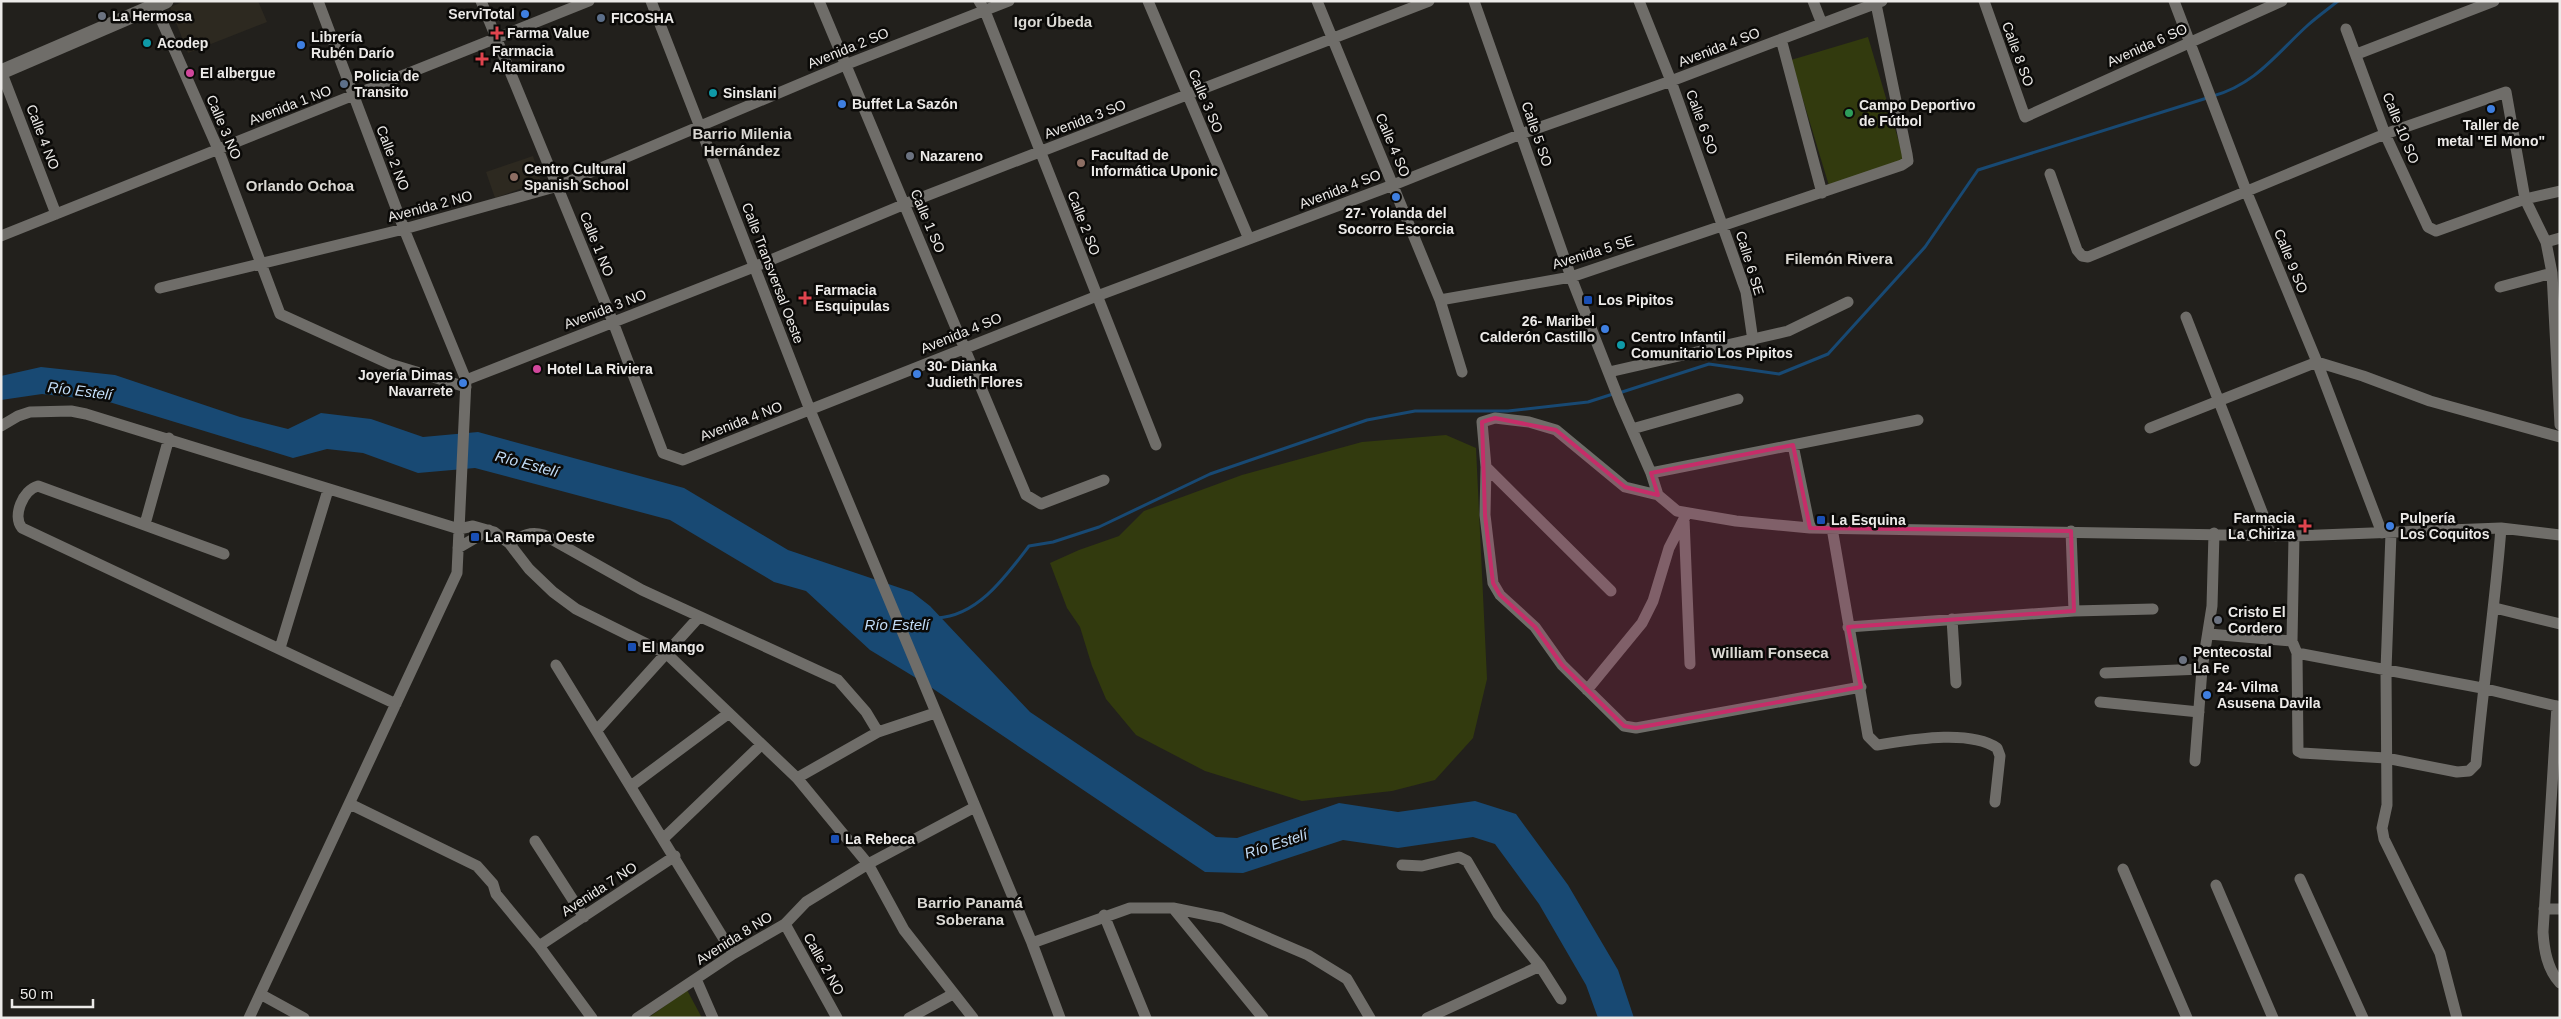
<svg xmlns="http://www.w3.org/2000/svg" width="2561" height="1019" viewBox="0 0 2561 1019" font-family="Helvetica,sans-serif">
<rect width="100%" height="100%" fill="#22201c"/>
<path fill="#2d2920" d="M185 1H258L267 22 188 53 170 7Z
M533 156 541 181 495 198 486 172Z"/>
<path fill="#323a0e" d="M1868 37 1906 166 1830 189 1791 60Z
M1446 435 1476 448 1487 679 1473 738 1435 780 1392 791 1302 801 1205 771 1136 735 1106 699 1092 666 1080 627 1067 608 1050 563 1079 550 1119 536 1144 511 1242 475 1362 442Z
M687 990 702 1018H648Z"/>
<path fill="#184973" d="M41 367 115 375 240 417 288 429 321 413 371 419 423 437 478 432 684 488 788 550 912 592 930 606 1030 712 1216 837 1237 838 1339 803 1398 812 1475 801 1516 814 1568 885 1618 970 1634 1018H1598L1586 985 1539 904 1495 844 1473 837 1398 848 1343 840 1243 873 1205 872 926 684 870 650 806 591 774 582 670 520 475 468 418 473 363 453 327 449 293 458 106 401 42 394 1 400V376Z"/>
<g fill="none" stroke-linecap="round" stroke-linejoin="round">
<path stroke="#184973" stroke-width="3" d="M2213 96C2256 84 2276 54 2308 25 2317 17 2328 9 2338 1
M1619 393 1709 364 1779 374 1828 354 1925 247 1978 170 2207 98
M937 618C978 616 1006 576 1029 546L1053 542 1099 527 1210 474 1367 420 1415 411H1508L1588 402 1613 394"/>
<path stroke="#6f6d69" stroke-width="11" d="M153 1 218 149 280 314 390 364 466 387
M481 1 613 322 663 453 683 460 1097 296 1393 185 1521 134 1671 81 1882 1
M651 1 810 410 1032 943 1060 1018
M819 1 1026 495 1041 504 1104 480
M979 1 985 11 1156 445
M1148 1 1249 239
M1317 1 1440 300 1462 372
M1474 1 1571 277 1620 402 1651 473 1658 495
M1639 1 1671 81 1746 292 1753 341
M1813 1 1822 24
M1984 1 2025 117 2282 1
M2174 1 2247 193 2317 362 2382 533
M2346 29 2385 134 2428 227 2436 231 2525 199 2560 191
M1781 39 1822 193
M2357 54 2494 1
M1 71 56 214
M2050 174 2077 250 2082 256 2088 257 2385 134 2506 92 2525 199 2546 242 2552 273 2560 425
M1 236 589 1
M2546 242 2560 238
M2500 287 2552 273
M160 288 404 229 558 186 845 65 1009 1
M1440 300 1571 277 1902 165 1908 161 1907 154 1876 4
M2186 317 2271 535
M1609 372 1788 331 1848 302
M466 380 754 267 905 204 1429 1
M1 426 18 416 30 412 71 411 86 414 459 529 473 526 494 532 509 543 529 569 553 592 576 609 667 654 797 778 868 864 904 930 973 1018
M2150 428 2317 362 2363 376 2430 401 2560 437
M1632 429 1738 399
M1793 445 1810 528
M1486 467 1485 515 1493 583 1500 595 1535 627 1562 665 1624 726 1636 728 1861 687
M1651 473 1918 420
M1684 519 1690 664
M145 524 169 438
M1832 528 1868 736 1877 745C1910 740 1969 729 1997 748L2000 756 1995 802
M2071 531 2074 611
M2391 533 2386 670 2387 805 2382 828 2384 839 2440 953 2457 1018
M2294 536 2292 641 2297 653 2298 751 2302 753 2386 758 2457 772 2469 771 2476 764C2483 685 2495 607 2501 528
M509 543C522 536 529 531 544 535L642 590 838 680 866 712 878 732
M458 548 489 530
M224 554 38 486C23 490 12 516 22 528L396 704
M1611 591 1486 467 1482 422 1495 418 1529 422 1556 430 1625 487 1658 495 1677 511 1736 521 1810 528 2294 536 2501 528 2560 535
M2495 608 2560 624
M1952 619 1956 683
M1848 627 2074 611 2153 609
M2209 634 2292 641
M280 648 328 490
M2297 653 2482 688 2560 707
M556 665 733 954
M2105 673 2202 669
M1587 690 1642 623 1653 601 1669 548 1687 513
M2100 702 2199 712
M2557 706 2543 932C2544 950 2547 969 2560 983
M597 730 699 617
M2195 761 2202 669 2212 606 2214 533
M797 778 878 732 935 713
M631 786 729 713
M350 804 477 866 493 884 496 894 539 946 592 1018
M664 838 761 745
M535 841 584 917
M1402 865 1422 866 1459 857 1467 861 1498 914 1540 966 1561 999
M2123 869 2187 1018
M2300 879 2363 1018
M2216 885 2273 1018
M1173 908 1263 1018
M2544 909H2560
M1104 915 1146 1018
M785 924 837 1018
M1032 943 1130 908H1173L1222 918 1308 955 1347 979 1370 1018
M539 946 675 856
M696 979 713 1018
M262 995 304 1018
M249 1018 457 573 466 380 404 229 318 1
M637 1018 733 954 785 924 806 902 868 864 975 807
M909 1018 953 994
M1427 1018 1540 966"/>
<path stroke="#6f6d69" stroke-width="15" d="M1 72 166 1"/>
</g>
<path fill="#c62d69" fill-opacity="0.2" stroke="#c62d69" stroke-width="4" stroke-linejoin="round" d="M1495 418 1556 430 1625 487 1658 495 1651 473 1793 445 1810 528 2071 531 2074 611 1848 627 1861 687 1636 728 1624 726 1562 665 1535 627 1500 595 1493 583 1485 515 1482 422Z"/>
<g fill="#3f7fe0" stroke="#0b0a08" stroke-width="2">
<circle cx="525" cy="14" r="5"/>
<circle cx="301" cy="45" r="5"/>
<circle cx="842" cy="104" r="5"/>
<circle cx="2491" cy="109" r="5"/>
<circle cx="1396" cy="197" r="5"/>
<circle cx="1605" cy="329" r="5"/>
<circle cx="917" cy="374" r="5"/>
<circle cx="463" cy="383" r="5"/>
<circle cx="2390" cy="526" r="5"/>
<circle cx="2207" cy="695" r="5"/>
</g>
<g fill="#6b7280" stroke="#0b0a08" stroke-width="2">
<circle cx="102" cy="16" r="5"/>
<circle cx="910" cy="156" r="5"/>
<circle cx="2218" cy="620" r="5"/>
<circle cx="2183" cy="660" r="5"/>
</g>
<g fill="#5c6f8a" stroke="#0b0a08" stroke-width="2">
<circle cx="601" cy="18" r="5"/>
<circle cx="344" cy="84" r="5"/>
</g>
<g fill="#e0444e" stroke="#0b0a08" stroke-width="2">
<path d="M494.5 25.5h5v5h5v5h-5v5h-5v-5h-5v-5h5z"/>
<path d="M479.5 51.5h5v5h5v5h-5v5h-5v-5h-5v-5h5z"/>
<path d="M802.5 290.5h5v5h5v5h-5v5h-5v-5h-5v-5h5z"/>
<path d="M2302.5 518.5h5v5h5v5h-5v5h-5v-5h-5v-5h5z"/>
</g>
<g fill="#0f9aa8" stroke="#0b0a08" stroke-width="2">
<circle cx="147" cy="43" r="5"/>
<circle cx="713" cy="93" r="5"/>
<circle cx="1621" cy="345" r="5"/>
</g>
<g fill="#d1479c" stroke="#0b0a08" stroke-width="2">
<circle cx="190" cy="73" r="5"/>
<circle cx="537" cy="369" r="5"/>
</g>
<circle fill="#2e9e5b" stroke="#0b0a08" stroke-width="2" cx="1849" cy="113" r="5"/>
<g fill="#8d6e63" stroke="#0b0a08" stroke-width="2">
<circle cx="1081" cy="163" r="5"/>
<circle cx="514" cy="177" r="5"/>
</g>
<g fill="#1a4fb4" stroke="#0b0a08" stroke-width="2">
<rect x="1583" y="295" width="10" height="10" rx="2.5"/>
<rect x="1816" y="515" width="10" height="10" rx="2.5"/>
<rect x="470" y="532" width="10" height="10" rx="2.5"/>
<rect x="627" y="642" width="10" height="10" rx="2.5"/>
<rect x="830" y="834" width="10" height="10" rx="2.5"/>
</g>
<g text-anchor="middle" stroke-width="5" stroke-linejoin="round" paint-order="stroke">
<g font-size="14" font-weight="bold" fill="#eceae8" stroke="#0b0a08" text-anchor="start">
<text x="515" y="19" text-anchor="end">ServiTotal</text>
<text x="112" y="21">La Hermosa</text>
<text x="611" y="23">FICOSHA</text>
<text x="507" y="38">Farma Value</text>
<text x="311" y="42">Librería<tspan x="311" dy="16">Rubén Darío</tspan></text>
<text x="157" y="48">Acodep</text>
<text x="492" y="56">Farmacia<tspan x="492" dy="16">Altamirano</tspan></text>
<text x="200" y="78">El albergue</text>
<text x="354" y="81">Policia de<tspan x="354" dy="16">Transito</tspan></text>
<text x="723" y="98">Sinslani</text>
<text x="852" y="109">Buffet La Sazón</text>
<text x="1859" y="110">Campo Deportivo<tspan x="1859" dy="16">de Fútbol</tspan></text>
<text x="2491" y="130" text-anchor="middle">Taller de<tspan x="2491" dy="16">metal "El Mono"</tspan></text>
<text x="1091" y="160">Facultad de<tspan x="1091" dy="16">Informática Uponic</tspan></text>
<text x="920" y="161">Nazareno</text>
<text x="524" y="174">Centro Cultural<tspan x="524" dy="16">Spanish School</tspan></text>
<text x="1396" y="218" text-anchor="middle">27- Yolanda del<tspan x="1396" dy="16">Socorro Escorcia</tspan></text>
<text x="815" y="295">Farmacia<tspan x="815" dy="16">Esquipulas</tspan></text>
<text x="1598" y="305">Los Pipitos</text>
<text x="1595" y="326" text-anchor="end">26- Maribel<tspan x="1595" dy="16">Calderón Castillo</tspan></text>
<text x="1631" y="342">Centro Infantil<tspan x="1631" dy="16">Comunitario Los Pipitos</tspan></text>
<text x="927" y="371">30- Dianka<tspan x="927" dy="16">Judieth Flores</tspan></text>
<text x="547" y="374">Hotel La Riviera</text>
<text x="453" y="380" text-anchor="end">Joyería Dimas<tspan x="453" dy="16">Navarrete</tspan></text>
<text x="2295" y="523" text-anchor="end">Farmacia<tspan x="2295" dy="16">La Chiriza</tspan></text>
<text x="2400" y="523">Pulpería<tspan x="2400" dy="16">Los Coquitos</tspan></text>
<text x="1831" y="525">La Esquina</text>
<text x="485" y="542">La Rampa Oeste</text>
<text x="2228" y="617">Cristo El<tspan x="2228" dy="16">Cordero</tspan></text>
<text x="642" y="652">El Mango</text>
<text x="2193" y="657">Pentecostal<tspan x="2193" dy="16">La Fe</tspan></text>
<text x="2217" y="692">24- Vilma<tspan x="2217" dy="16">Asusena Davila</tspan></text>
<text x="845" y="844">La Rebeca</text>
</g>
<g font-size="14" fill="#eceae8" stroke="#0b0a08">
<text transform="translate(2147 45) rotate(-24)" y="5">Avenida 6 SO</text>
<text transform="translate(1719 47) rotate(-21)" y="5">Avenida 4 SO</text>
<text transform="translate(848 48) rotate(-22)" y="5">Avenida 2 SO</text>
<text transform="translate(2018 54) rotate(70)" y="5">Calle 8 SO</text>
<text transform="translate(1206 101) rotate(67)" y="5">Calle 3 SO</text>
<text transform="translate(290 105) rotate(-21)" y="5">Avenida 1 NO</text>
<text transform="translate(1085 119) rotate(-21)" y="5">Avenida 3 SO</text>
<text transform="translate(1702 122) rotate(70)" y="5">Calle 6 SO</text>
<text transform="translate(224 127) rotate(67)" y="5">Calle 3 NO</text>
<text transform="translate(2401 128) rotate(68)" y="5">Calle 10 SO</text>
<text transform="translate(1537 134) rotate(71)" y="5">Calle 5 SO</text>
<text transform="translate(43 137) rotate(69)" y="5">Calle 4 NO</text>
<text transform="translate(1393 145) rotate(67)" y="5">Calle 4 SO</text>
<text transform="translate(393 158) rotate(69)" y="5">Calle 2 NO</text>
<text transform="translate(1340 189) rotate(-21)" y="5">Avenida 4 SO</text>
<text transform="translate(430 206) rotate(-15)" y="5">Avenida 2 NO</text>
<text transform="translate(928 221) rotate(67)" y="5">Calle 1 SO</text>
<text transform="translate(1084 223) rotate(69)" y="5">Calle 2 SO</text>
<text transform="translate(597 244) rotate(68)" y="5">Calle 1 NO</text>
<text transform="translate(1593 252) rotate(-17)" y="5">Avenida 5 SE</text>
<text transform="translate(2291 261) rotate(68)" y="5">Calle 9 SO</text>
<text transform="translate(1750 263) rotate(73)" y="5">Calle 6 SE</text>
<text transform="translate(773 273) rotate(69)" y="5">Calle Transversal Oeste</text>
<text transform="translate(605 309) rotate(-21)" y="5">Avenida 3 NO</text>
<text transform="translate(961 333) rotate(-22)" y="5">Avenida 4 SO</text>
<text transform="translate(741 421) rotate(-21)" y="5">Avenida 4 NO</text>
<text transform="translate(599 889) rotate(-33)" y="5">Avenida 7 NO</text>
<text transform="translate(734 938) rotate(-32)" y="5">Avenida 8 NO</text>
<text transform="translate(824 964) rotate(61)" y="5">Calle 2 NO</text>
</g>
<g font-size="15" font-weight="bold" fill="#dad8d3" stroke="#0b0a08">
<text x="1053" y="27">Igor Úbeda</text>
<text x="742" y="139">Barrio Milenia<tspan x="742" dy="17">Hernández</tspan></text>
<text x="300" y="191">Orlando Ochoa</text>
<text x="1839" y="264">Filemón Rivera</text>
<text x="1770" y="658">William Fonseca</text>
<text x="970" y="908">Barrio Panamá<tspan x="970" dy="17">Soberana</tspan></text>
</g>
<g font-size="15" font-style="italic" fill="#c2ddf8" stroke="#0b0a08">
<text transform="translate(80 391) rotate(7)" y="5">Río Estelí</text>
<text transform="translate(527 464) rotate(15)" y="5">Río Estelí</text>
<text x="897" y="630">Río Estelí</text>
<text transform="translate(1276 844) rotate(-18)" y="5">Río Estelí</text>
</g>
</g>
<rect width="2561" height="1019" fill="none" stroke="#eceae8" stroke-width="5"/>
<path d="M12 999v8h81v-8" fill="none" stroke="#eceae8" stroke-width="2.5"/>
<text x="20" y="999" font-size="15" fill="#eceae8" stroke="#0b0a08" stroke-width="4" paint-order="stroke">50 m</text>
</svg>
